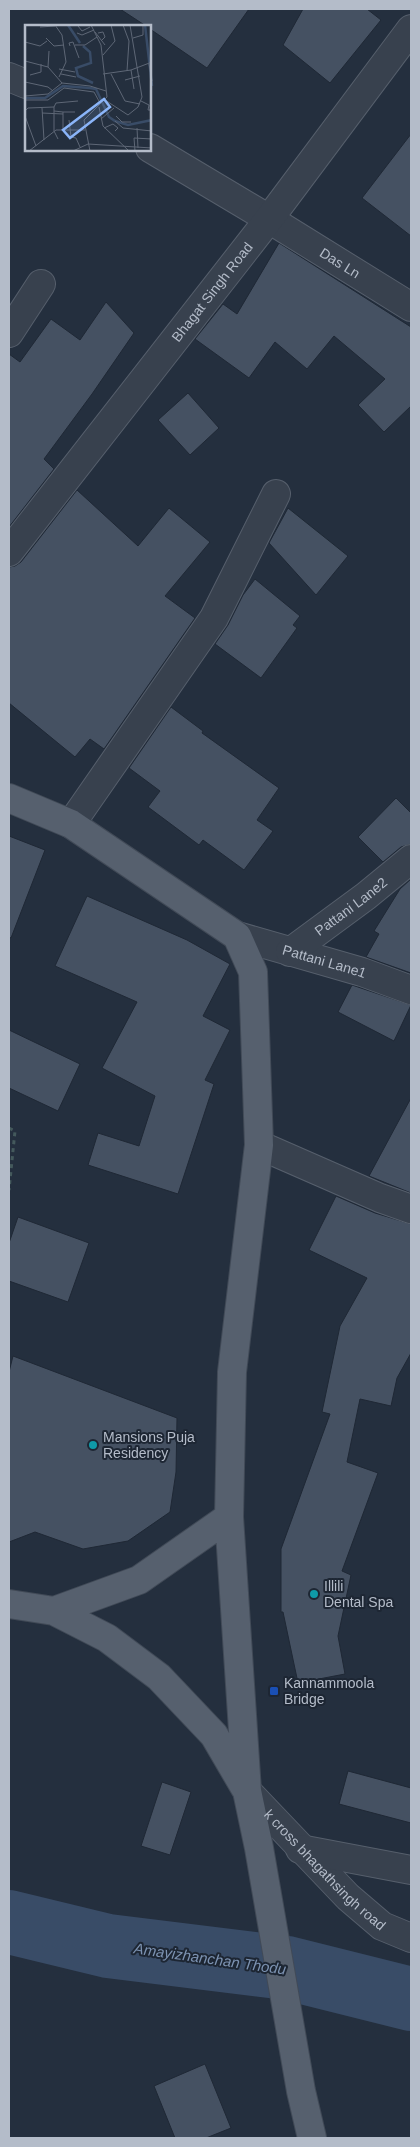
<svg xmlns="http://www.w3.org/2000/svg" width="420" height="2147" viewBox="0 0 420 2147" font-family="Helvetica,sans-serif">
<rect width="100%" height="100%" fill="#242f3e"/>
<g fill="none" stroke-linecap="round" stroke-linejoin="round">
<path stroke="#394c67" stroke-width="64" d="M9 1922 108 1946 287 1968 411 1999"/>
</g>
<path fill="#455162" stroke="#1f2835" d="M120 9H249L207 68 150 29V26H146Z
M303 9H367L381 20 330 83 283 45Z
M411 134V236L362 198Z
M279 243 411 327V406L384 432 358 405 385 379 334 336 307 369 275 342 249 378 195 339 223 304 237 314Z
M106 302 134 333 92 394 44 459 54 469 9 527V354L20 362 51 319 80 340Z
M188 393 219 428 190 455 158 420Z
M77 490 138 546 169 508 210 542 165 596 195 618 104 749 90 739 75 757 9 703V567L15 566 21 562Z
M288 508 348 556 316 595 269 543Z
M255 579 300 616 293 625 297 628 261 678 215 644 228 625 243 595Z
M171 707 203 731 202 733 279 788 257 820 273 831 244 870 203 840 199 845 148 807 160 791 129 768Z
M396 798 411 813V844L401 847 383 862 358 837Z
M9 836 45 850 11 938 9 937Z
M411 879V973L366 957 379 934 374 931 400 889Z
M87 896 187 940 230 964 203 1016 230 1030 205 1080 214 1084 178 1194 88 1165 98 1133 139 1146 155 1096 102 1068 137 1002 55 966Z
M352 985 411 1005 394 1041 338 1012Z
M9 1030 80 1064 58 1111 9 1088Z
M411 1098V1193L369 1176Z
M336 1196 375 1213 411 1224V1353L397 1378 391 1406 360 1399 347 1462 378 1473 342 1571 351 1575 338 1636 345 1674 298 1683 283 1612H281V1549L330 1414 322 1412 340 1326 367 1278 309 1250Z
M18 1217 89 1243 68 1302 9 1281V1243Z
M13 1356 177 1418 176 1472 170 1512 128 1541 83 1549 35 1532 9 1542V1372Z
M348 1771 411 1788V1823L339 1804Z
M162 1782 191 1792 170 1855 141 1846Z
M205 2064 231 2128 206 2138H175L154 2086Z"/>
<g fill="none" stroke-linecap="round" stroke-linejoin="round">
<defs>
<g id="minor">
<path d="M9 77 26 84"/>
<path id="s1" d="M150 148 269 219 411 307"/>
<path d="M9 333 41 284"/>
<path id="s2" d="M9 552 269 219 411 29"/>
<path d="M71 824 214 618 276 494"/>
<path id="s3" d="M237 936 362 972 411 990"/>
<path id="s4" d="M290 952 366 896 411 859"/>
<path d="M259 1145 380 1198 411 1209"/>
<path id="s5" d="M247 1791 348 1897 382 1926 411 1938"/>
<path d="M300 1849 411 1870"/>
</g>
<path id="major" d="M9 798 71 824 237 936 253 972 259 1145 232 1372 229 1517 247 1791 259 1848 301 2091 312 2138
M9 1604 54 1611 139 1580 229 1517
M54 1611 107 1638 159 1677 214 1735 245 1788"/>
</defs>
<use href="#minor" stroke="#565f6c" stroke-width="30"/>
<use href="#major" stroke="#414a57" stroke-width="30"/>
<path stroke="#44595c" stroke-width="3" stroke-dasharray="4 4" stroke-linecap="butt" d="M9 1128 15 1131 9 1190"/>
<use href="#minor" stroke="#38414e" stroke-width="28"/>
<use href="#major" stroke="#56606e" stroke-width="28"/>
</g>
<g fill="#0f9aa8" stroke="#1d2633" stroke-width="2">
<circle cx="93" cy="1445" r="5"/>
<circle cx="314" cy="1594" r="5"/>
</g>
<rect fill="#1a4fb4" stroke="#1d2633" stroke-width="2" x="269" y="1686" width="10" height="10" rx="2.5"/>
<g text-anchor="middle" stroke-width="4" stroke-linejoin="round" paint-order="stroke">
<g font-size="14" fill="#b4bcc9" stroke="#1d2633">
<text dy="5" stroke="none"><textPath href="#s1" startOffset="222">Das Ln</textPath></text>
<text dy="5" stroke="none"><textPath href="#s2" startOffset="330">Bhagat Singh Road</textPath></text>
<text dy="5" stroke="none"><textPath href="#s4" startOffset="76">Pattani Lane2</textPath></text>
<text dy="5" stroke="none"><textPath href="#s3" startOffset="91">Pattani Lane1</textPath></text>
<text dy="5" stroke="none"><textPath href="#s5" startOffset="111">k cross bhagathsingh road</textPath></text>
</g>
<g font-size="14" fill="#b4bcc9" stroke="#1d2633" text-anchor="start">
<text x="103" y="1442">Mansions Puja<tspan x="103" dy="16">Residency</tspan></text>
<text x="324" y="1591">Illili<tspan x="324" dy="16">Dental Spa</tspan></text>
<text x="284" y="1688">Kannammoola<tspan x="284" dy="16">Bridge</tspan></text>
</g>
<g font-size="15" font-style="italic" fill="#7c92b1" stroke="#1d2633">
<text transform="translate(210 1959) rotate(8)" y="5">Amayizhanchan Thodu</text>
</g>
</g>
<g transform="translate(25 25)">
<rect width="126" height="126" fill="#242f3e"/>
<path fill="none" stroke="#394c67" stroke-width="2.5" d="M43 0 55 18M120 0 127 61M58 21 65 27 66 38 51 43 53 51 68 58M0 73H20L38 61 65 63 71 64 84 92 90 96 103 100 127 95"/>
<path fill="none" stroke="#5e6776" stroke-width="1" d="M30 0 37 10 41 37 34 52M98 0 104 16 102 46M53 1 57 6 65 2M15 2 30 1M70 7 80 20M52 8 57 10 69 5M73 8 78 7 80 12 76 16M21 13 29 21 39 20M108 13 118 10V0M0 17 15 21 22 16M50 20H60L72 12M45 21 44 18 48 17 54 33M78 30 90 16 86 0M0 36 23 42 37 58M124 39 127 56M23 42 24 26M34 44 50 47M106 45 109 64M36 49 51 52M78 49 106 45 127 37M86 49 100 76 115 79M5 50 16 47V39M100 55 115 51M0 57 23 62 28 66M37 58 65 61 81 66M0 71 23 69 37 58M0 75H23L39 63 69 67 75 78M80 75 103 90 113 82 117 72 105 0M116 76 124 80 123 85H127M29 82 31 78 53 76M74 82 78 101 104 126M17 83 19 115M0 86 3 83 29 82V86L38 87M29 86V106L33 114M17 88 38 89M0 91 11 121M91 91 97 97H106M76 94 89 83M44 95 46 112 51 113 55 122M90 96 98 103 127 106M79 103 88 99 93 103 90 106M112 103 113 123M38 105V87H50M4 126 31 105H60M48 126 63 119 127 123M65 126 59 95 82 72 76 20 66 0M110 126 109 113 127 114"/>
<path fill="#8ab4f8" fill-opacity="0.15" stroke="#8ab4f8" stroke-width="2.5" d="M79 74 85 82 45 113 38 105Z"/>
<rect width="126" height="126" fill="none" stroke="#b4bcc9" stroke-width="2.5"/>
</g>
<rect width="420" height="2147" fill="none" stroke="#b4bcc9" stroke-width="20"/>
</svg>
